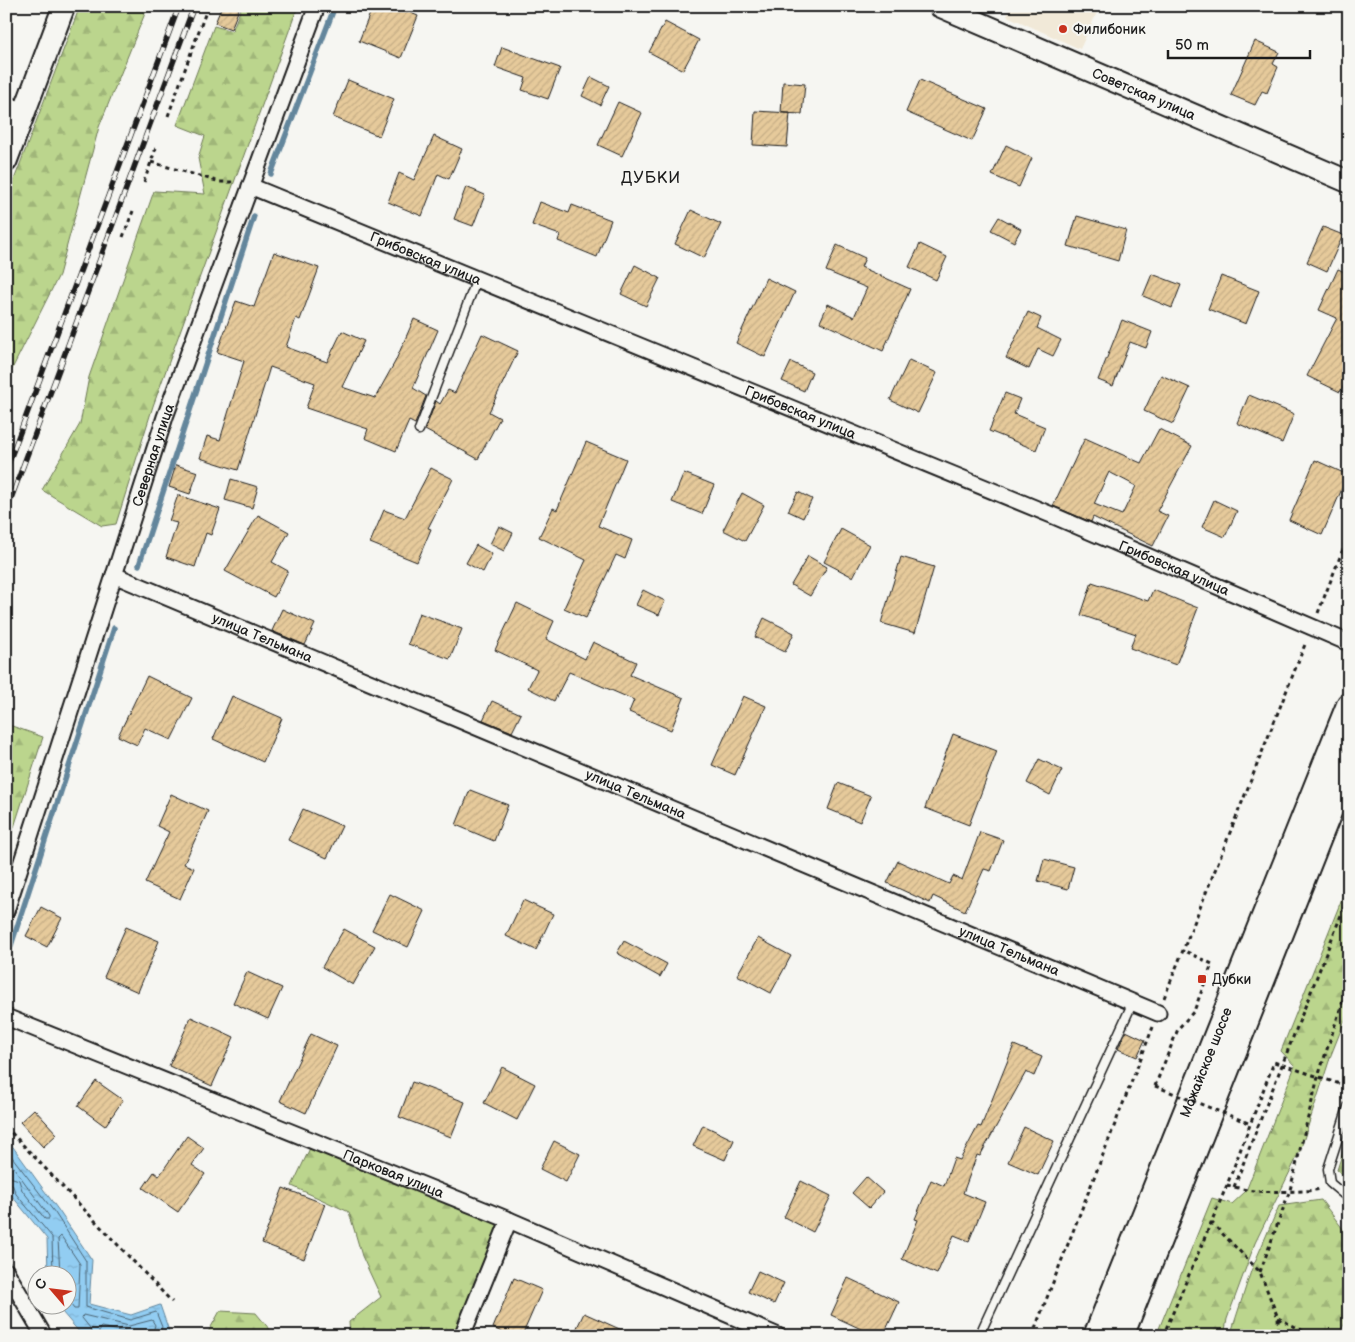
<svg xmlns="http://www.w3.org/2000/svg" width="1355" height="1342" viewBox="0 0 1355 1342" font-family="'Balsamiq Sans',sans-serif">
<defs>
<pattern id="forest-firs" width="22" height="20" patternUnits="userSpaceOnUse" patternTransform="scale(1.25)"><rect width="22" height="20" fill="#bbd58d"/><path d="M5 1l3.5 6h-7zM16 11l3.5 6h-7z" fill="#a0b679"/></pattern>
<pattern id="water-ripples" width="26" height="14" patternUnits="userSpaceOnUse" patternTransform="scale(1.25)"><rect width="26" height="14" fill="#92cdf2"/><path d="M2 4q2-2 4 0t4 0M15 11q2-2 4 0t4 0" fill="none" stroke="#7dafcf"/></pattern>
<pattern id="building-hatch" width="6" height="6" patternUnits="userSpaceOnUse" patternTransform="scale(1.25)"><rect width="6" height="6" fill="#e6ca9b"/><path d="M-1 1l2-2M0 6l6-6M5 7l2-2" fill="none" stroke="#c5ad85"/></pattern>
</defs>
<rect width="100%" height="100%" fill="#f6f6f2"/>
<filter id="ink" filterUnits="userSpaceOnUse"><feTurbulence type="fractalNoise" baseFrequency=".02" numOctaves="2"/><feDisplacementMap in="SourceGraphic" scale="10" xChannelSelector="R" yChannelSelector="G"/><feConvolveMatrix kernelMatrix="1 2 1 2 8 2 1 2 1" color-interpolation-filters="sRGB"/></filter>
<g filter="url(#ink)">
<path fill="#f1e9d8" d="M1011 6H1100L1080 49 1007 16Z"/>
<path fill="url(#forest-firs)" stroke="#6c7854" d="M80 6H148L99 127 59 275 6 381V201Z
M242 6H298L153 406 116 524 102 526 42 490 80 424 89 377 154 191 205 194 198 158 205 136 177 125 214 26 232 31Z
M9 725 43 737 6 852V731Z
M1349 881V1010L1331 1055 1300 1151 1255 1243 1227 1319 1224 1336H1156L1212 1198 1232 1204 1246 1191 1295 1066 1281 1051Z
M1349 1133V1180L1337 1170Z
M312 1144 502 1220 454 1336H350L349 1322 381 1297 362 1256 349 1212 292 1186Z
M1321 1200 1349 1237V1315L1338 1336H1230L1251 1271 1279 1206Z
M220 1311 256 1313 275 1336H206Z"/>
<path fill="url(#water-ripples)" stroke="#63869c" d="M6 1143 13 1147 59 1211 92 1260 89 1304 131 1315 160 1305 169 1331 157 1336H83L80 1333 56 1305 68 1304V1274H48L47 1239 12 1196 6 1182Z"/>
<g fill="none" stroke-linecap="round" stroke-linejoin="round">
<path stroke="#4b6372" stroke-width="1" d="M6 1149 55 1213 86 1261V1307L130 1320 156 1312 162 1327 158 1336
M6 1157 49 1216V1219H45L22 1190 19 1180 6 1176
M6 1182 12 1184 16 1194 52 1237 53 1274
M60 1274 58 1239 61 1236 80 1264 78 1309H74L68 1301
M92 1336 90 1328 82 1318 83 1315 129 1326 152 1320 155 1325 152 1336
M99 1336V1329L101 1327 129 1333 142 1331 144 1336"/>
<path stroke="#63869c" stroke-width="5.5" d="M271 174 335 6
M139 565 254 216
M6 961 114 628
M6 1332 8 1336"/>
</g>
<path fill="url(#building-hatch)" stroke="#1c1c1c" fill-rule="evenodd" d="M222 6H240L231 29 215 23Z
M373 6H394L418 16 401 58 359 41Z
M665 22 699 40 683 70 649 52Z
M1255 41 1279 52 1273 64 1278 67 1267 93 1262 91 1255 105 1231 95Z
M502 47 560 68 548 99 522 90 526 78 495 67Z
M591 77 609 86 600 105 582 96Z
M348 80 394 99 379 136 333 117Z
M920 80 987 109 972 141 906 112Z
M783 82 805 84 802 114 781 113Z
M618 102 642 113 622 156 598 145Z
M755 111 790 113 787 147 753 145Z
M434 136 462 149 449 179 438 174 422 216 388 202 399 173 414 180Z
M1006 145 1032 158 1019 187 992 175Z
M466 187 485 195 473 226 454 219Z
M540 202 569 213 572 205 611 220 597 257 558 241 560 235 532 225Z
M691 210 721 224 704 258 675 244Z
M1077 216 1126 230 1118 261 1068 246Z
M999 217 1021 229 1014 242 991 230Z
M1323 227 1343 235 1327 271 1307 262Z
M920 244 947 257 936 280 909 267Z
M837 245 865 258 861 267 910 289 883 351 820 322 828 304 854 317 867 288 826 271Z
M274 252 319 268 300 320 296 318 286 347 327 362 342 331 364 341 342 387 375 398 395 362 414 319 438 330 413 388 426 396 415 424 409 421 396 451 365 438 368 429 306 408 315 383 270 367 238 470 200 458 207 436 220 440 244 361 217 352 236 301 254 307Z
M635 265 660 278 646 306 621 294Z
M1338 269 1349 274V375L1340 392 1307 376 1337 318 1319 310Z
M1152 274 1181 285 1172 308 1143 296Z
M1221 276 1259 291 1246 324 1208 309Z
M766 278 795 292 765 357 736 343Z
M1028 312 1041 318 1037 328 1061 340 1053 356 1038 349 1029 369 1006 358Z
M1122 320 1152 332 1146 348 1130 342 1113 386 1098 380Z
M482 334 518 351 489 412 500 418 478 459 425 430 436 401 440 404 448 390 455 393Z
M909 360 937 373 918 413 890 400Z
M791 362 812 372 804 391 782 381Z
M1161 375 1190 388 1173 424 1144 411Z
M1005 393 1020 399 1014 414 1045 427 1036 450 989 431Z
M1249 395 1294 414 1282 443 1237 423Z
M1159 429 1192 446 1157 511 1168 516 1153 546 1093 517 1091 522 1053 506 1085 438 1141 463ZM1109 472 1136 486 1122 515 1094 504Z
M586 442 626 459 598 526 632 540 625 559 616 555 586 618 564 608 586 560 539 537 553 508 557 510Z
M1315 460 1348 475 1322 535 1289 520Z
M176 465 198 472 190 494 169 487Z
M431 468 453 479 428 528 431 529 417 562 370 543 384 510 405 518Z
M684 473 714 485 702 514 672 502Z
M231 479 258 487 252 508 225 500Z
M798 492 812 499 803 518 788 511Z
M742 493 764 505 745 541 723 530Z
M178 495 220 509 211 535 206 533 195 567 166 557 177 523 169 521Z
M1214 500 1237 511 1225 537 1202 527Z
M258 515 289 532 272 562 288 571 274 597 225 571Z
M499 526 513 533 504 551 490 544Z
M841 529 870 545 853 577 824 562Z
M476 545 492 554 483 572 466 563Z
M808 556 827 567 810 596 791 585Z
M901 557 934 567 915 633 881 623Z
M1092 582 1148 601 1153 590 1198 608 1176 665 1130 648 1136 634 1081 615Z
M643 590 665 601 659 615 636 605Z
M517 603 554 621 546 639 585 659 593 642 636 662 630 675 684 698 671 730 629 712 634 700 569 672 554 701 528 688 537 670 495 650Z
M282 609 315 624 305 645 272 631Z
M419 613 462 629 450 659 408 644Z
M764 618 794 633 785 652 755 637Z
M147 676 192 698 171 740 145 728 137 745 118 736Z
M232 696 282 718 263 762 213 739Z
M743 696 766 706 735 775 712 765Z
M492 701 521 714 512 732 483 720Z
M953 734 997 751 969 825 925 808Z
M1039 759 1062 770 1050 795 1027 783Z
M838 783 871 796 860 822 828 809Z
M470 790 508 805 494 841 456 825Z
M171 794 208 811 184 864 194 868 180 899 145 883 169 832 157 826Z
M303 809 342 826 327 858 288 840Z
M980 832 1003 840 991 871 984 869 965 911 933 896 930 903 887 883 898 861 949 884 953 876 962 880Z
M1044 859 1074 867 1068 889 1038 881Z
M390 894 425 911 408 947 372 930Z
M523 900 553 914 536 950 506 936Z
M41 907 62 918 47 947 26 936Z
M126 927 159 941 138 992 104 977Z
M344 929 375 946 353 985 322 967Z
M758 938 791 956 771 993 737 975Z
M624 941 667 964 660 977 617 953Z
M247 972 282 988 268 1019 233 1003Z
M191 1017 234 1037 212 1086 169 1066Z
M1126 1031 1145 1040 1137 1057 1118 1049Z
M311 1034 337 1046 306 1113 280 1101Z
M1014 1045 1042 1057 1034 1076 1026 1072 980 1156 977 1155 963 1193 985 1202 969 1241 954 1235 937 1274 902 1259 918 1220 915 1219 931 1180 944 1186 954 1158 960 1160 978 1126 981 1127Z
M502 1067 535 1084 517 1120 484 1103Z
M96 1081 123 1100 105 1126 78 1106Z
M412 1082 465 1102 451 1137 399 1117Z
M34 1109 57 1134 43 1147 20 1122Z
M703 1125 734 1140 725 1160 693 1146Z
M1024 1127 1054 1141 1038 1175 1008 1162Z
M187 1136 204 1148 192 1165 205 1174 178 1212 143 1188 154 1172 159 1176Z
M554 1141 580 1154 566 1182 540 1169Z
M866 1177 883 1192 869 1208 852 1193Z
M801 1181 831 1196 813 1232 784 1217Z
M283 1188 325 1204 304 1259 262 1243Z
M758 1271 784 1283 774 1304 748 1292Z
M514 1278 542 1290 522 1336H510L493 1328Z
M848 1278 899 1302 883 1336H876L831 1315Z
M584 1313 635 1336H573Z"/>
<g fill="none" stroke-linecap="round" stroke-linejoin="round">
<defs>
<path id="lane" d="M419 430 477 279
M1349 1104 1328 1169 1330 1183 1349 1199
M979 1336 1133 1002"/>
<g id="street">
<path d="M6 104 25 111"/>
<path id="s1" d="M250 186 1054 516 1349 643"/>
<path id="s2" d="M114 575 1158 1013"/>
<path id="s3" d="M6 911 165 417 317 6"/>
<path id="s4" d="M6 1017 509 1220 778 1336"/>
<path d="M6 1271 44 1336"/>
<path d="M462 1336 509 1220"/>
</g>
<g id="secondary">
<path id="s5" d="M940 6 1349 182"/>
<path d="M6 161 64 6"/>
</g>
<g id="primary">
<path id="s6" d="M1096 1336 1349 705"/>
<path d="M1121 1336 1349 762"/>
</g>
</defs>
<use href="#lane" stroke="#1c1c1c" stroke-width="11"/>
<use href="#street" stroke="#1c1c1c" stroke-width="19"/>
<use href="#secondary" stroke="#1c1c1c" stroke-width="25"/>
<use href="#primary" stroke="#1c1c1c" stroke-width="28"/>
<path stroke="#1c1c1c" stroke-width="3" stroke-dasharray="4 4" stroke-linecap="butt" d="M168 116 208 6
M151 162 220 182H235
M144 182 157 145
M123 237 133 211
M1318 613 1349 534
M1164 998 1306 642
M1155 1086 1178 1029 1194 1011 1212 964 1183 950
M6 1127 172 1302
M1227 1185C1235 1187 1245 1190 1254 1191 1264 1192 1314 1192 1319 1189
M1234 1187 1349 895
M1211 1222 1260 1272 1278 1318 1279 1336
M1260 1272 1290 1190 1318 1077 1349 982
M1278 1318 1313 1336
M1032 1336 1153 1027
M1163 1336 1227 1185 1274 1062 1349 1087"/>
<use href="#lane" stroke="#f6f6f2" stroke-width="8"/>
<use href="#street" stroke="#f6f6f2" stroke-width="15"/>
<use href="#secondary" stroke="#f6f6f2" stroke-width="21"/>
<use href="#primary" stroke="#f6f6f2" stroke-width="24"/>
<defs>
<path id="rail" d="M6 470 179 6
M6 512 194 6"/>
</defs>
<use href="#rail" stroke="#1c1c1c" stroke-width="5.5"/>
<use href="#rail" stroke="#f6f6f2" stroke-width="4" stroke-dasharray="11" stroke-linecap="butt"/>
<path stroke="#1c1c1c" stroke-width="3" stroke-dasharray="4 4" stroke-linecap="butt" d="M1155 1086 1251 1124"/>
</g>
</g>
<g fill="#c8321e" stroke="#f6f6f2" stroke-width="2">
<circle cx="1063" cy="29" r="5"/>
<rect x="1197" y="974" width="10" height="10" rx="2.5"/>
</g>
<g text-anchor="middle" stroke-width="4" stroke-linejoin="round" paint-order="stroke">
<g font-size="14" fill="#1c1c1c" stroke="#f6f6f2" text-anchor="start">
<text x="1073" y="34">Филибоник</text>
<text x="1212" y="984">Дубки</text>
</g>
<g font-size="14" fill="#1c1c1c" stroke="#f6f6f2">
<text dy="5" stroke="none"><textPath href="#s5" startOffset="222">Советская улица</textPath></text>
<text dy="5" stroke="none"><textPath href="#s1" startOffset="190">Грибовская улица</textPath></text>
<text dy="5" stroke="none"><textPath href="#s1" startOffset="595">Грибовская улица</textPath></text>
<text dy="5" stroke="none"><textPath href="#s3" startOffset="479">Северная улица</textPath></text>
<text dy="5" stroke="none"><textPath href="#s1" startOffset="1000">Грибовская улица</textPath></text>
<text dy="5" stroke="none"><textPath href="#s2" startOffset="161">улица Тельмана</textPath></text>
<text dy="5" stroke="none"><textPath href="#s2" startOffset="566">улица Тельмана</textPath></text>
<text dy="5" stroke="none"><textPath href="#s2" startOffset="971">улица Тельмана</textPath></text>
<text dy="5" stroke="none"><textPath href="#s6" startOffset="295">Можайское шоссе</textPath></text>
<text dy="5" stroke="none"><textPath href="#s4" startOffset="418">Парковая улица</textPath></text>
</g>
<g font-size="16" letter-spacing="1" fill="#1c1c1c" stroke="#f6f6f2">
<text x="651" y="183">ДУБКИ</text>
</g>
</g>
<rect width="1355" height="1342" fill="none" stroke="#f6f6f2" stroke-width="25"/>
<rect x="12" y="12" width="1330" height="1317" fill="none" stroke="#1c1c1c" stroke-width="2" filter="url(#ink)"/>
<g transform="translate(52 1290) rotate(298)"><circle r="24" fill="#f6f6f2" stroke="#9f9f9c"/>
<path d="M0-4L9 19L0 12L-9 19Z" fill="#c8321e"/>
<text y="-8" font-size="14" font-weight="bold" text-anchor="middle" fill="#1c1c1c">С</text>
</g>
<path d="M1168 50v8h142v-8" fill="none" stroke="#1c1c1c" stroke-width="2.5"/>
<text x="1175" y="50" font-size="15" fill="#1c1c1c" stroke="#f6f6f2" stroke-width="4" paint-order="stroke">50 m</text>
</svg>
